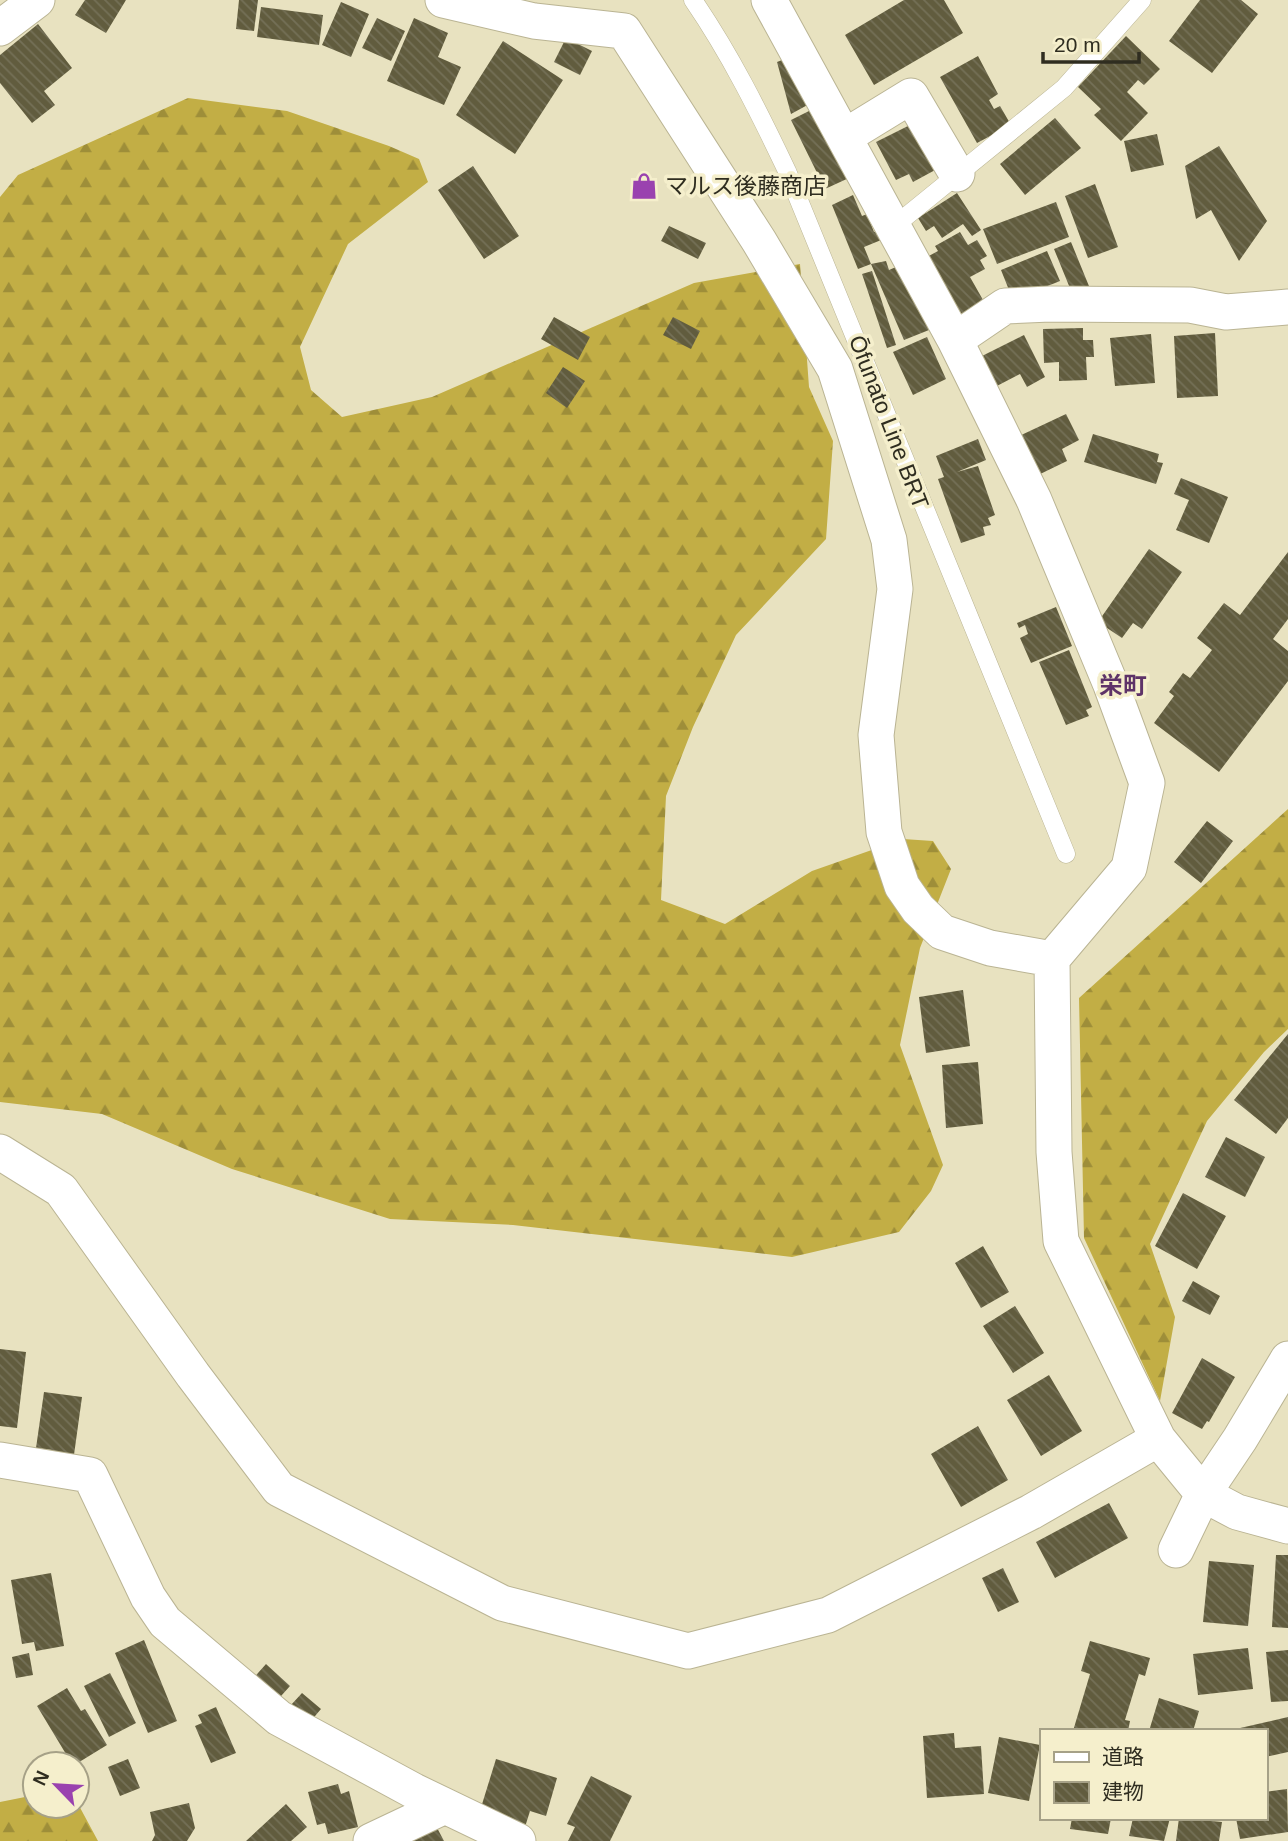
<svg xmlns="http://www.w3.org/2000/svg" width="1288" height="1841" viewBox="0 0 1288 1841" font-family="Helvetica,'Noto Sans JP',sans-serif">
<defs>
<pattern id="forest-firs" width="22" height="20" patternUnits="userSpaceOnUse" patternTransform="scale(1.75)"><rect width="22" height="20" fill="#c2ae45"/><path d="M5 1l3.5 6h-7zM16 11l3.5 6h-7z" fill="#9e8e39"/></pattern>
<pattern id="building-back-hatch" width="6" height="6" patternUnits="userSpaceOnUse" patternTransform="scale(1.75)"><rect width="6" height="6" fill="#615c3e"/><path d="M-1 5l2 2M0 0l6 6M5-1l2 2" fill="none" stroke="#747057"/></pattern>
</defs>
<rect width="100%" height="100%" fill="#e8e2c0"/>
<path fill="url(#forest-firs)" d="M188 98 287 111 389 146 419 159 428 182 348 244 300 347 311 390 342 417 432 397 694 283 800 264 809 387 833 441 826 539 736 635 693 727 666 796 661 900 725 924 812 871 903 839 933 841 951 869 920 948 900 1045 943 1165 931 1191 899 1232 792 1257 513 1225 390 1219 232 1169 102 1114 0 1102V197L18 175Z
M1288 809V1029L1264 1052 1207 1121 1150 1244 1175 1317 1160 1401 1084 1238 1079 998Z
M35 1795V1806H77V1802L98 1841H0V1802Z"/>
<path fill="url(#building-back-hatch)" d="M85 0H126L106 33 75 15Z
M239 0H258L254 31 236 29Z
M904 0H944L963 33 874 85 845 35Z
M1200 0H1241L1258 14 1212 73 1169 41Z
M341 2 369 14 351 57 322 45Z
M261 7 323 15 319 45 257 37Z
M377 18 405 31 391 61 362 48Z
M414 18 448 33 438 57 461 67 444 105 387 81Z
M38 24 72 68 44 91 55 105 32 123 0 83V55Z
M1126 36 1160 69 1144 85 1138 80 1127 92 1148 113 1121 141 1094 115 1101 109 1078 87Z
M566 38 592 51 580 75 554 62Z
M503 41 563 80 515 154 456 115Z
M978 56 998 94 989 100 994 109 1000 106 1011 125 977 143 940 77Z
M790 57 813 102 791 114 777 62Z
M817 107 851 177 825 189 791 120Z
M1055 118 1081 148 1025 195 1000 164Z
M914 123 937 169 913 182 909 174 896 180 876 142Z
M1157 134 1164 165 1131 172 1124 141Z
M1219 146 1267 221 1239 261 1211 210 1196 219 1185 166Z
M473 166 519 236 484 259 438 190Z
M1095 184 1118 247 1088 258 1065 196Z
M957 193 981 230 972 236 963 224 942 238 934 226 926 231 918 218Z
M853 195 862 216 867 214 874 232 882 229 886 238 864 247 871 264 858 269 832 205Z
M1056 202 1069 237 997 264 983 229Z
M669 226 706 243 698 259 661 241Z
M960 232 968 245 977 240 987 256 980 260 985 269 970 277 987 307 963 320 927 257 938 251 935 246Z
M1071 242 1091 291 1074 298 1054 249Z
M1047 251 1060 281 1013 300 1001 270Z
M886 261 889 270 903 264 929 330 904 340 871 264Z
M872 271 896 345 887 348 862 274Z
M554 317 590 337 578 360 541 339Z
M673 317 700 331 691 349 663 335Z
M1083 328V340H1093L1094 357H1086L1087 380 1059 381V362L1044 363 1043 329Z
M1215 333 1218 396 1177 398 1174 336Z
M1151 334 1155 383 1115 386 1110 338Z
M1024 335 1045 377 1027 387 1020 374 993 388 978 358Z
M927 337 946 379 913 395 893 352Z
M563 367 585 381 567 408 546 393Z
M1066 414 1079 440 1062 449 1067 461 1032 478 1013 439Z
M1093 434 1159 454 1157 462 1163 463 1156 484 1084 462Z
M978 439 986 460 957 472 978 466 995 515 988 518 991 525 983 527 985 535 961 543 938 479 944 477 936 456Z
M1181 478 1228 497 1209 543 1176 530 1189 500 1174 494Z
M1149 549 1182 572 1142 629 1133 623 1122 638 1098 622Z
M1288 552V619L1273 639 1288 651V681L1219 772 1154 723 1174 696 1169 692 1183 673 1190 678 1212 650 1197 638 1224 603 1240 615Z
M1056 607 1072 646 1031 663 1020 638 1028 634 1025 625 1019 628 1017 623Z
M1069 650 1092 707 1086 710 1089 716 1066 725 1039 662Z
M1207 821 1233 841 1201 883 1174 862Z
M963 990 970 1046 926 1053 919 997Z
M1288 1034V1118L1276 1134 1234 1100Z
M978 1062 983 1124 946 1128 942 1065Z
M1226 1137 1265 1157 1245 1197 1205 1177Z
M1183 1193 1226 1216 1197 1269 1155 1246Z
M983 1246 1009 1292 981 1308 955 1263Z
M1193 1281 1220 1296 1210 1315 1182 1301Z
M1015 1306 1044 1353 1013 1373 983 1326Z
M0 1349 26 1352 17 1428 0 1426Z
M1202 1358 1235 1377 1209 1422 1207 1421 1202 1429 1172 1413Z
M1049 1375 1082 1431 1041 1456 1007 1400Z
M44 1392 82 1397 73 1462 50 1460 52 1450 36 1448Z
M978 1426 1008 1480 961 1507 931 1454Z
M1109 1503 1128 1538 1055 1578 1036 1542Z
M1276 1555H1288V1628L1272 1627Z
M1209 1561 1254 1565 1248 1626 1203 1622Z
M1003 1568 1019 1602 998 1612 982 1578Z
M51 1573 64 1646 36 1651 34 1642 22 1644 11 1580Z
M144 1640 177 1721 148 1733 115 1653Z
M1090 1641 1150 1658 1145 1676 1139 1674 1125 1720 1130 1721 1128 1731H1073L1090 1674 1081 1671Z
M1248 1648 1253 1689 1198 1695 1193 1654Z
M1288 1650V1701L1271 1702 1266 1652Z
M29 1653 33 1675 16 1678 12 1657Z
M266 1664 290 1686 273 1705 249 1683Z
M110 1673 136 1723 109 1737 84 1686Z
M67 1688 81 1711 85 1709 107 1745 76 1764H72L37 1706Z
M302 1693 321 1709 310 1722 291 1705Z
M1159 1698 1199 1711 1193 1731H1149Z
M216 1707 236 1753 211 1763 195 1726 202 1723 198 1715Z
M1288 1717V1752L1265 1757V1731H1227Z
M954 1733 955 1748 981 1746 984 1794 927 1798 923 1736Z
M999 1737 1040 1745 1029 1801 988 1793Z
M128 1759 140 1788 120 1796 108 1767Z
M496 1759 557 1778 546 1816 530 1811 525 1827 479 1814Z
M591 1776 632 1796 610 1841H568L575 1827 567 1824Z
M338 1784 341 1794 349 1791 358 1827 328 1834 325 1823 317 1825 308 1792Z
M1287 1789 1288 1832 1240 1839 1236 1818H1265V1792Z
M189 1803 195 1828 187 1841H152L155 1835 150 1812Z
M286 1804 307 1827 291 1841H246Z
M1072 1818H1111L1108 1834 1070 1829Z
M1133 1818H1170L1164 1841 1129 1836Z
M1179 1818 1222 1822 1219 1841H1176Z
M435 1824 444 1841H401Z"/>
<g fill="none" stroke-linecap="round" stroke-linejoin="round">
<defs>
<path id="lane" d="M693 0C730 54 759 112 787 171L1066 854
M893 227 1064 88 1142 0"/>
<path id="street" d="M443 0 534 21 624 31 759 241 835 369 889 540 895 589 876 735 884 832 902 886 918 909 942 932 990 948 1052 959
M769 0 955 340 1034 500 1111 685 1147 783 1129 868 1052 959 1054 1152 1061 1241 1158 1439 1203 1494 1237 1512 1288 1526
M0 28 37 0
M844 137 911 96 957 174
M955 340 1005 306 1050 304 1190 305 1226 312 1288 307
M0 1152 61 1190 193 1375 279 1489 502 1603 688 1651 828 1615 1031 1512 1158 1439
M0 1460 90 1475 148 1597 165 1622 279 1718 414 1791 518 1841
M1176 1550 1203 1494 1240 1439 1288 1359
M371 1841 445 1806"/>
</defs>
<use href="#lane" stroke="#bab493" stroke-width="19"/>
<use href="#street" stroke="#bab493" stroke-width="37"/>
<use href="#lane" stroke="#fff" stroke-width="18"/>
<use href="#street" stroke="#fff" stroke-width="35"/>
</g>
<defs>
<symbol id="shop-bare" viewBox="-9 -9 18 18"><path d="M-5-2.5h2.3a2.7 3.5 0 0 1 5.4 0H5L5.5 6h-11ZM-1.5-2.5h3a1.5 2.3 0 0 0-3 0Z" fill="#9a42af" stroke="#f5efcc" stroke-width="2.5" paint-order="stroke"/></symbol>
</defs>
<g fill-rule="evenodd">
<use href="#shop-bare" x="625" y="167" width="38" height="38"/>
</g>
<g text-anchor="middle" stroke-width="7" stroke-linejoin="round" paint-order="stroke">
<g font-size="23" fill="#2f2d20" stroke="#f5efcc" text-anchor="start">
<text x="665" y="194">マルス後藤商店</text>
</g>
<g font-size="23" fill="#2f2d20" stroke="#f5efcc">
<text transform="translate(889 422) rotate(69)" y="8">Ōfunato Line BRT</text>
</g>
<g font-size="24" font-weight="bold" fill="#5e3368" stroke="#f5efcc">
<text x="1123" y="694">栄町</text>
</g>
</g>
<rect x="1040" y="1729" width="228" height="91" fill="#f5efcc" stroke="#a6a187" stroke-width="2"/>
<rect x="1054" y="1752" width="35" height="10" fill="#ffffff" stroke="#a6a187" stroke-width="2"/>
<text x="1102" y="1764" font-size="21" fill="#2f2d20">道路</text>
<rect x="1054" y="1782" width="35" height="21" fill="url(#building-back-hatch)" stroke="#a6a187" stroke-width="2"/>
<text x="1102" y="1799" font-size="21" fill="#2f2d20">建物</text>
<g transform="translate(56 1785) rotate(295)"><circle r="33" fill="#f5efcc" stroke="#a6a187" stroke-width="2"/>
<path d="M0-5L12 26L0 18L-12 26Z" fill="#9a42af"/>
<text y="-10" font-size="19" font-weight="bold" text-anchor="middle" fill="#2f2d20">N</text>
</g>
<path d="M1043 52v10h96v-10" fill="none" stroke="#2f2d20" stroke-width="3.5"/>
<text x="1054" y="52" font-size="21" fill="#2f2d20" stroke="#f5efcc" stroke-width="5" paint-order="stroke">20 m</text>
</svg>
